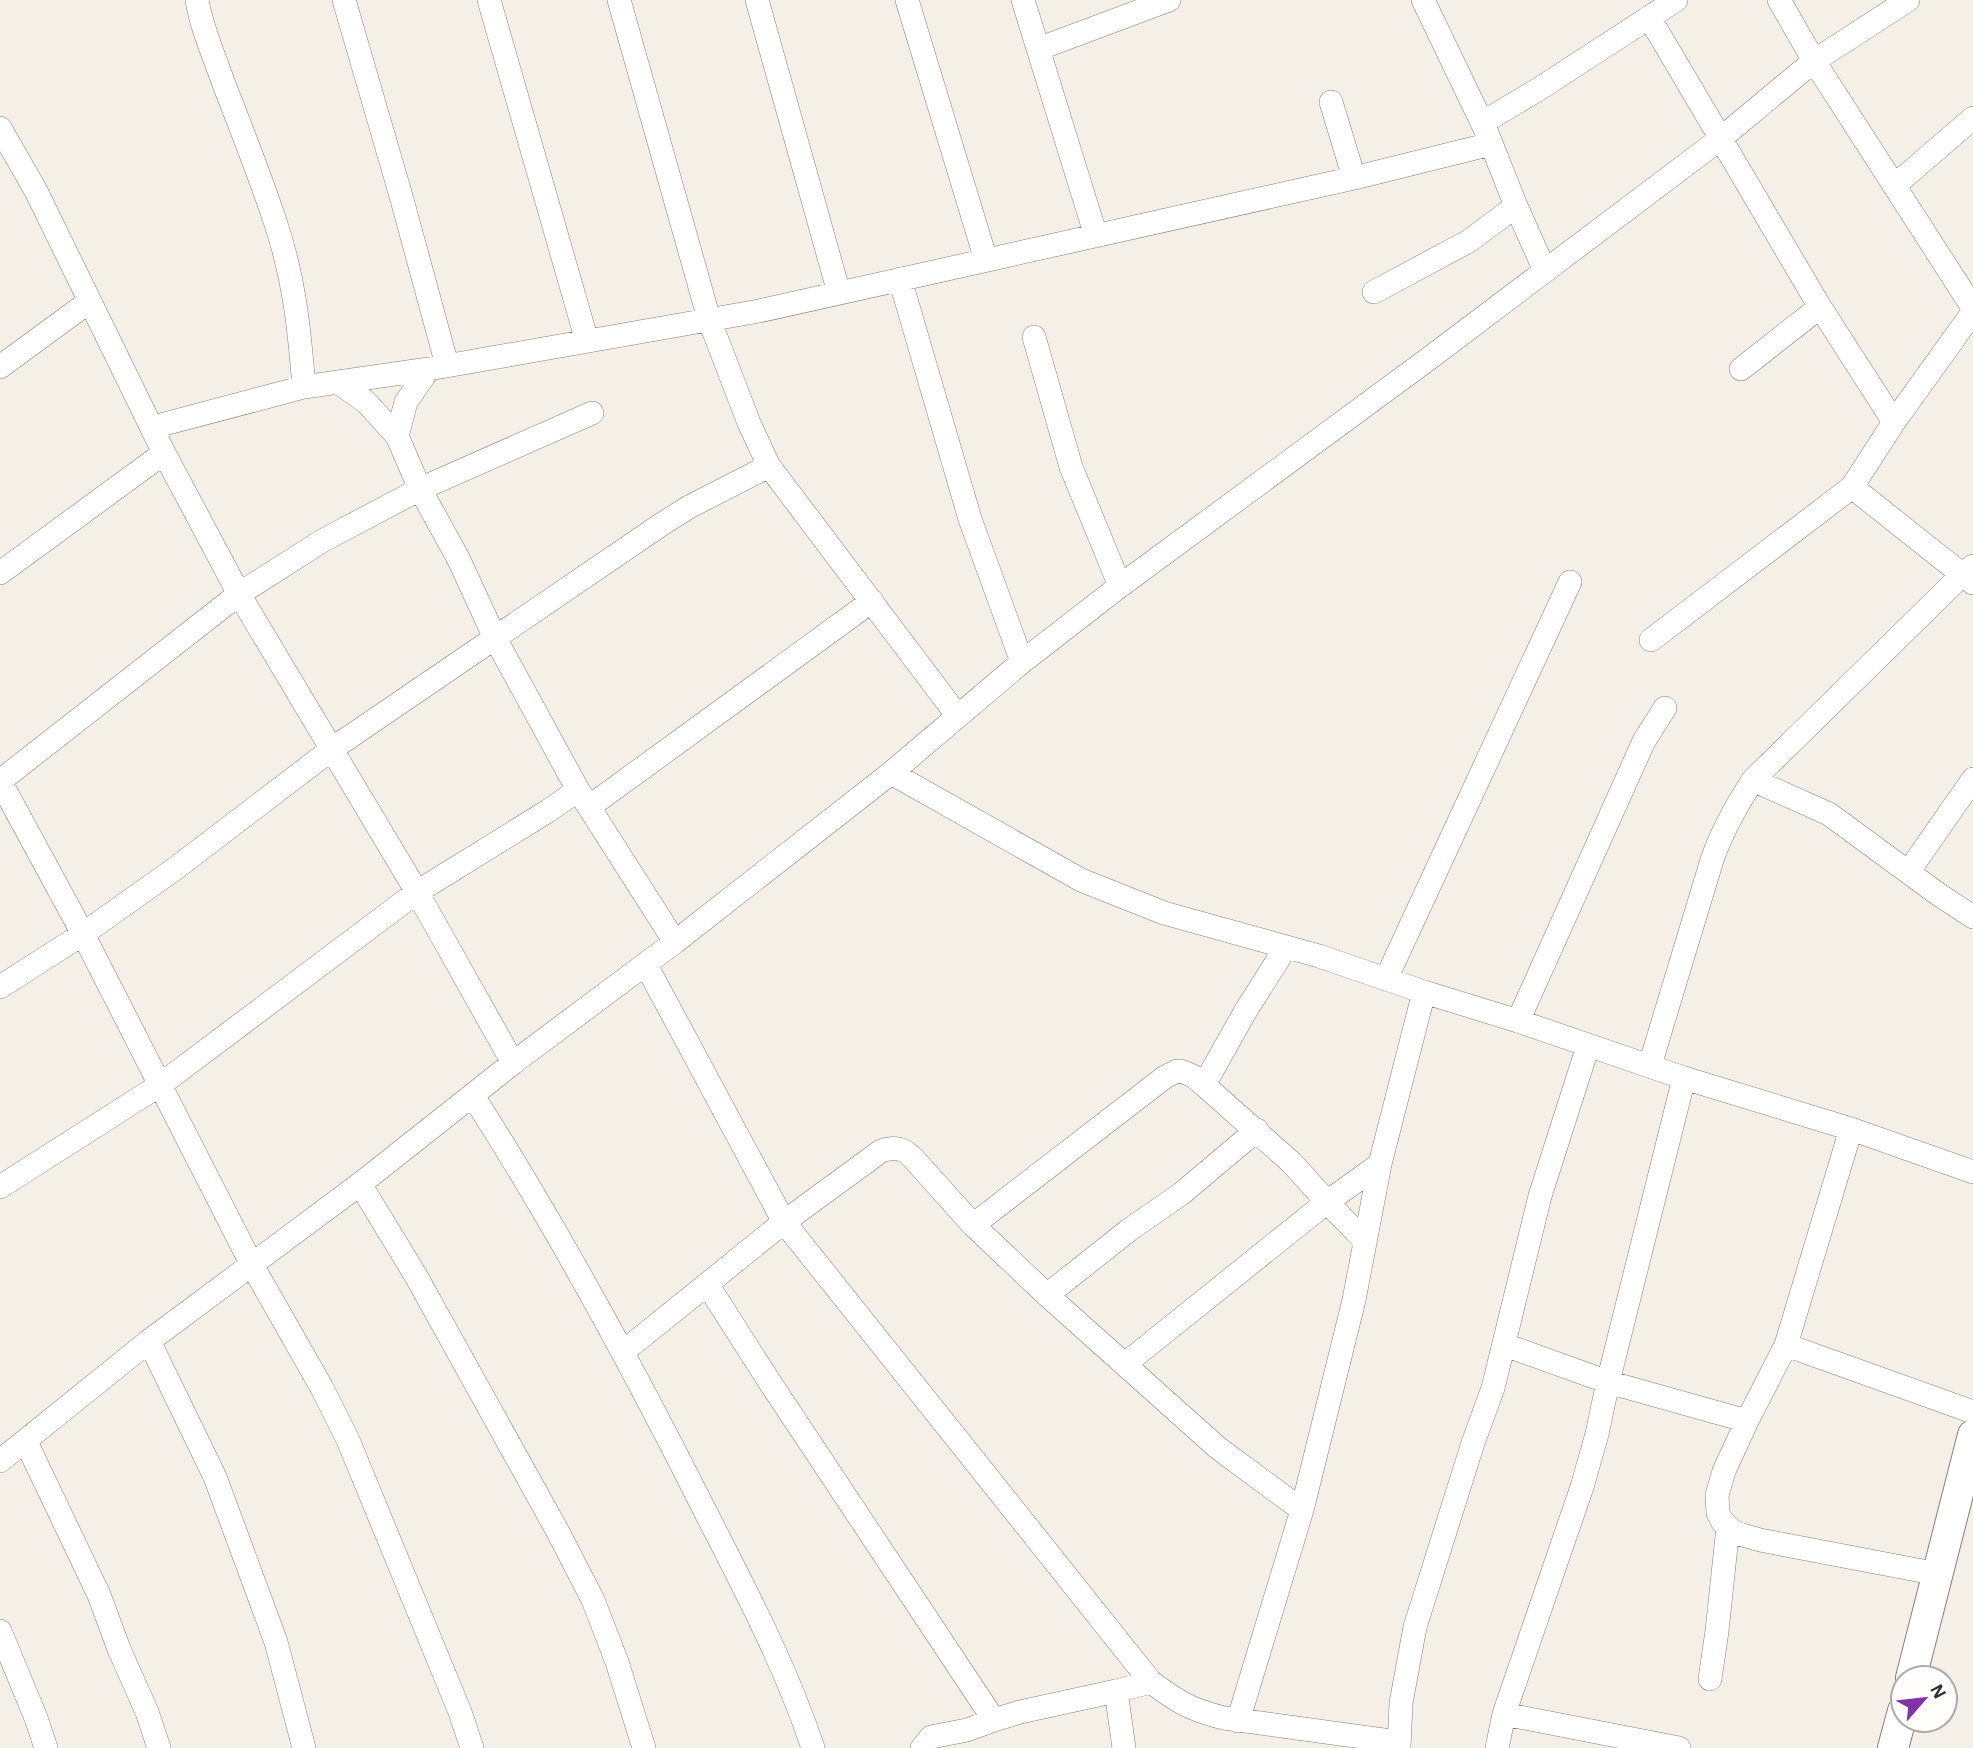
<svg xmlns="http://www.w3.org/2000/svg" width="1973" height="1748" viewBox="0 0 1973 1748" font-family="'Alegreya Sans',sans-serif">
<rect width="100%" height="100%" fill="#f4f0e7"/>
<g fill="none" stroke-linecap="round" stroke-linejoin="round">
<defs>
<path id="minor" d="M197 0C202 30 215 58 225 87 242 130 259 174 274 218 294 276 299 326 304 387
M344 0 401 196 447 365
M489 0 587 341
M619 0 709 319 749 423 769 466 957 715
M757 0 839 293
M907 0 986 260
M1023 0 1096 236
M1423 0 1487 133 1516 206 1545 271
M1779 0 1814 61 1973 308
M1649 17 1820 307 1894 422
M1038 49 1169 0
M1331 102 1354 178
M1482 123 1539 89 1676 0
M0 128 36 191 164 453 239 594 417 892 513 1063
M1894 186 1973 118
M900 279 970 519 1022 662
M1374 292 1469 241 1516 206
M1034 337 1071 467 1120 586
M0 367 90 301
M429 369 406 402 397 436 420 489 458 558 495 638 578 790 675 942
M1741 369 1820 307
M339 383 366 402 397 436
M153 427 304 387 429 369 759 311 1354 178 1491 144
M1852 487 1973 583
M0 573 164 453
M1651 640 1852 487 1894 422 1973 312
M891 773 1081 880 1164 913 1319 956 1424 992 1518 1021 1684 1078 1851 1129 1973 1172
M1753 780 1829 814 1938 894 1973 917
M0 781 83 934 252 1265 322 1388 348 1440 460 1712 472 1748
M0 781 239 594 322 541 420 489 592 413
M589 807 872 601
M1909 871 1973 779
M646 965 784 1222 1151 1682C1178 1702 1191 1710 1224 1718L1398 1742
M1386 979 1570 582
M0 987 83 934 176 868 332 749 662 524 689 507 769 466
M1518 1021 1644 741 1665 708
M1650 1065 1712 860C1722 831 1736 806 1753 780L1962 575 1973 566
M1204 1085 1245 1012 1286 947
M473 1096C557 1227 631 1364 701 1503 742 1584 784 1661 813 1748
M1851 1129 1786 1345 1747 1421 1724 1471 1717 1495 1718 1513 1722 1521 1728 1527 1736 1533 1760 1540 1938 1574
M360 1184 416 1276 558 1532 593 1600 617 1662 644 1748
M0 1187 160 1085 417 892 548 811 578 790
M973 1225 1165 1077 1177 1071H1181L1193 1076 1204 1085 1292 1163 1327 1202 1365 1241
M707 1284 769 1381 994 1720 1020 1712 1116 1691
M1047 1295 1129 1230 1181 1194 1257 1130
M149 1341 215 1477 276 1642 304 1748
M1505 1345 1608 1382 1747 1421
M1786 1345 1973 1412
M623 1352 784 1222 881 1151C895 1146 903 1148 913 1158L973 1225 1047 1295 1218 1448 1302 1510
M1125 1364 1327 1202 1380 1164
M26 1442 99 1595 119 1649 147 1712 159 1748
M0 1461 149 1341 360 1184 513 1063 675 942 891 773 1022 662 1120 586 1427 360 1545 271 1720 139 1814 61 1908 0
M0 1631 36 1718 46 1748
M1710 1679 1717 1631 1728 1527
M1504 1714 1679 1748
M1238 1721 1302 1510 1354 1300 1380 1164 1424 992
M922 1748 931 1737 967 1730 994 1720
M1124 1748 1116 1691 1151 1682
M1399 1748 1401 1703 1415 1627 1473 1443 1493 1388 1540 1196 1588 1046
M1497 1748 1504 1714 1582 1487 1597 1434 1608 1382 1684 1078"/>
<path id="tertiary" d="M1911 1678 1973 1435
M1893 1748 1903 1711"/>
</defs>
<use href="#minor" stroke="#848078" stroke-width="24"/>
<use href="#tertiary" stroke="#848078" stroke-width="32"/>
<use href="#minor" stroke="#fff" stroke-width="23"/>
<use href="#tertiary" stroke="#fff" stroke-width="30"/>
</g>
<g transform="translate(1924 1699) rotate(62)"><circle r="33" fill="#fffefc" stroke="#adaba9" stroke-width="2"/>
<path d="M0-5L12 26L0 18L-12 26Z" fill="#8033a4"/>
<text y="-10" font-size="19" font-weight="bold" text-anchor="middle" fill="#312f2c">N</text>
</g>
</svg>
